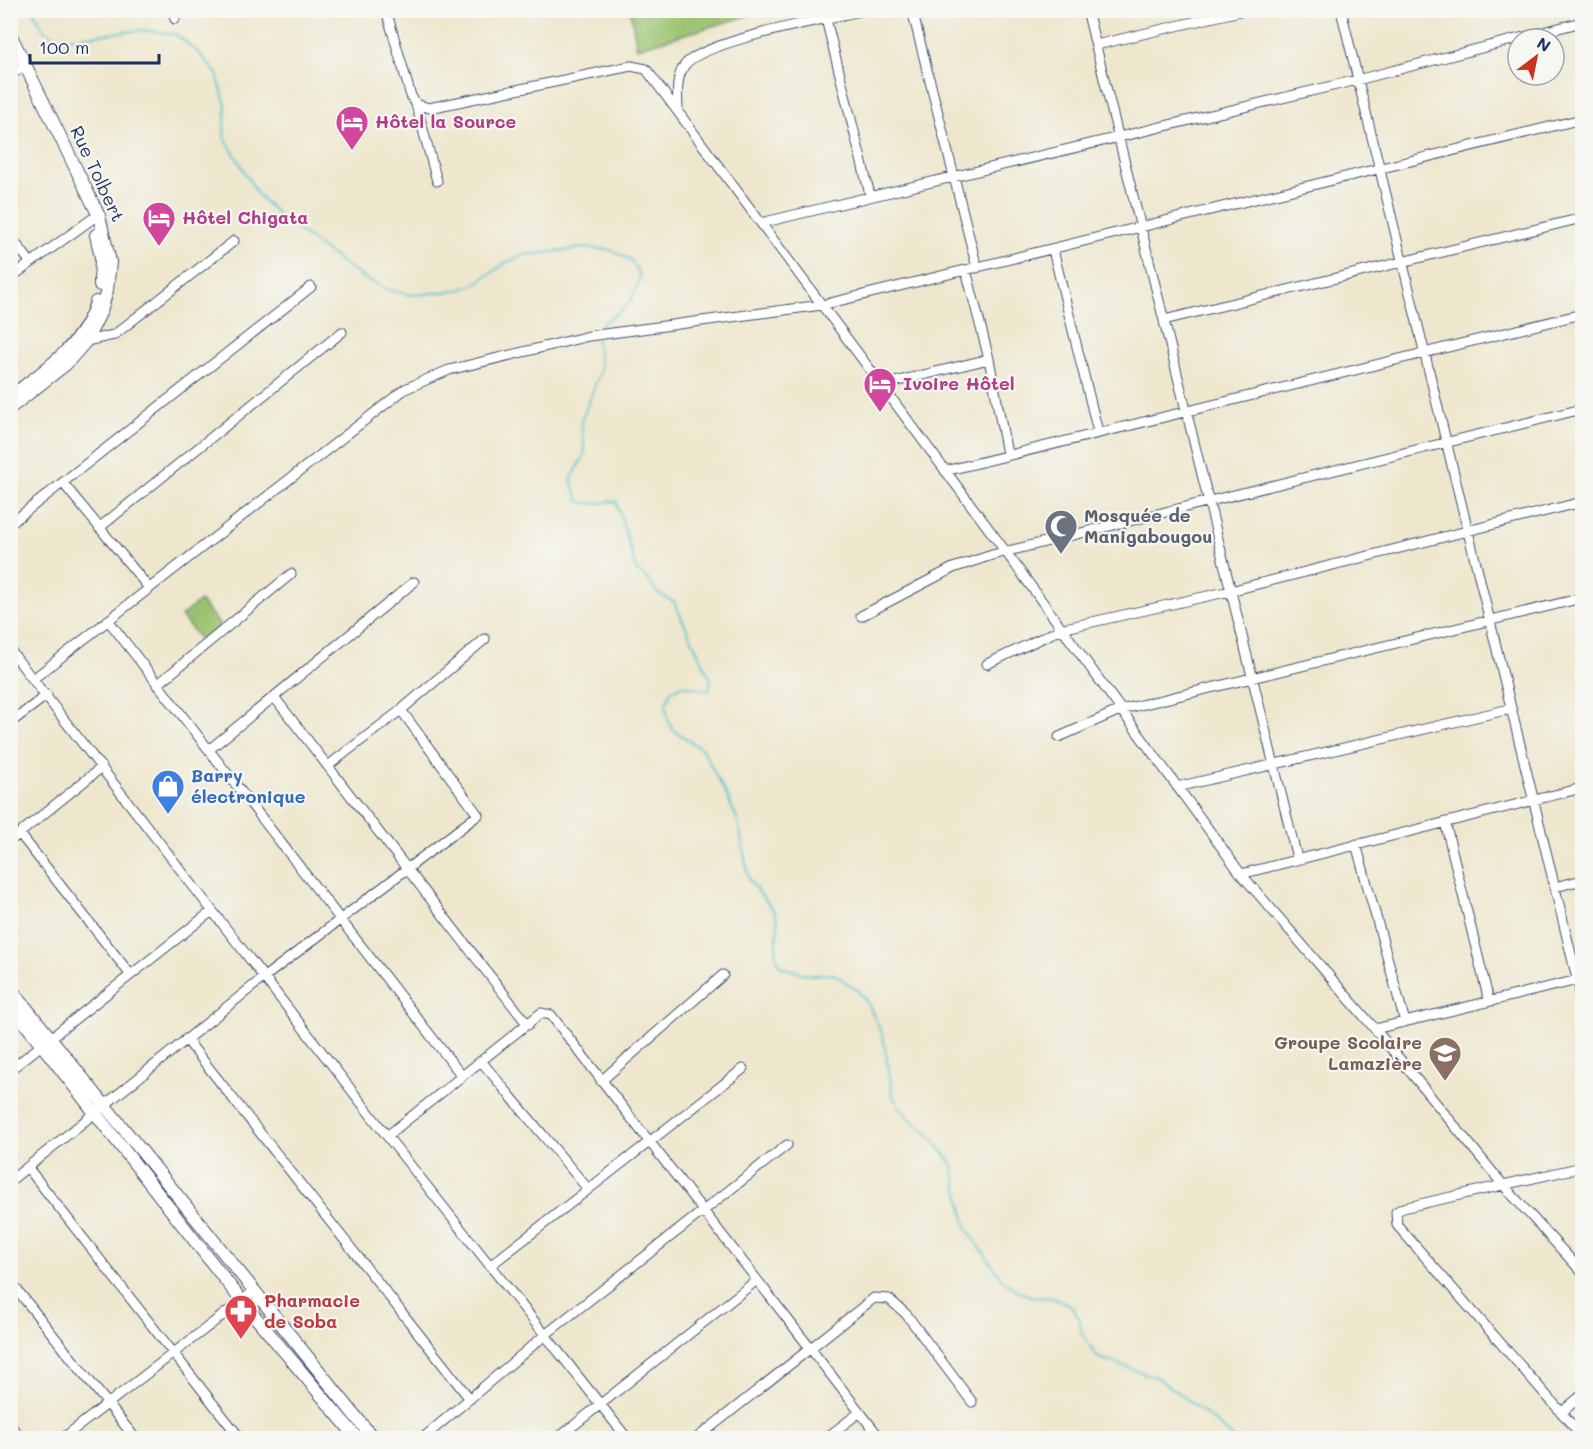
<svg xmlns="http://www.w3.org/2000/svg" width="1593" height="1449" viewBox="0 0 1593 1449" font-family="Mali,sans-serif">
<rect width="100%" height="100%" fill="#f6f6f2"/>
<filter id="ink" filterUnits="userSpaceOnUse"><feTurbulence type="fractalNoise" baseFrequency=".0167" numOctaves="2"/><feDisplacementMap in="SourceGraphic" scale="12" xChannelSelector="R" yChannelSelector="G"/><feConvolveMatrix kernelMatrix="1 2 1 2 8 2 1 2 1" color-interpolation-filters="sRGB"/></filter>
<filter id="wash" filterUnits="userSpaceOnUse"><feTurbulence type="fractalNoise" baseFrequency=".008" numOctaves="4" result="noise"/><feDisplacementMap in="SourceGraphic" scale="24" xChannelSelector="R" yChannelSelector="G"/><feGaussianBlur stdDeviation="1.35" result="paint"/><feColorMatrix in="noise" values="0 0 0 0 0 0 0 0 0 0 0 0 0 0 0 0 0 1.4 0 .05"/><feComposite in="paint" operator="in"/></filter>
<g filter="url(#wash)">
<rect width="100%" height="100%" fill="#eee7cd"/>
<path fill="#9ac26e" stroke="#5a7866" stroke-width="1.5" d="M630 10H765V11L637 48Z
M200 601 221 626 202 642 181 616Z"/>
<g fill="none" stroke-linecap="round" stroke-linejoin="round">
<path stroke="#58c4d2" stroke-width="2" d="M33 10 43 29 59 39 143 30 177 35 200 54 217 74 226 106 224 136 258 195 284 220 315 243 368 281 390 290 411 295 455 291 474 285 507 262 524 255 587 248 611 250 631 260 640 275C637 287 634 298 625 307 615 318 601 318 596 333
M596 338 601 370 581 422 585 454 571 480 579 501 591 504 616 501 637 571 647 578 656 592 674 602 711 680 709 691 682 685 671 691 666 704 667 717 673 730 702 749 726 794 738 821 749 880 774 911 778 922 776 956 781 967 809 975 834 974 857 990 867 1002 883 1036 893 1097 906 1115 928 1134 952 1163 967 1229 1002 1279 1019 1292 1034 1297 1052 1298 1071 1305 1080 1320 1081 1332 1097 1357 1158 1378 1191 1402 1234 1438"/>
</g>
</g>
<g filter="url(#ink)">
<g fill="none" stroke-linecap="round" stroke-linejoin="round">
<defs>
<path id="minor" d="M173 10 175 19
M386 10 411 96 416 104 437 181
M912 10 977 268
M1087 10 1297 858
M1341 10 1582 999
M826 19 870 195
M1096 45 1244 10
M10 76 19 69
M416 104 429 108 631 66 646 69 1006 552 1241 874 1375 1029 1504 1186 1582 1272
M678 112C678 96 675 80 684 66 700 41 831 18 865 10
M761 223 1357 80 1582 22
M10 236 31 263
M1053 250 1098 432
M966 270 989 359 1007 454
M10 278 92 219
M1164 320 1582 218
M86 341 114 335 234 241
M882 385 989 359
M945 471 1582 314
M63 483 149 588
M10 524 311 287
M99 528 342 332
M861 616 953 568 992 555 1582 409
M108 620 462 1076
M10 650 387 1136 627 1438
M987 664 1061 629 1230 591 1582 502
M33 679 405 389 449 370 589 336 822 305 1582 119
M157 685 291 574
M275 698 528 1025
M10 723 47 695
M1059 737 1120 710 1582 598
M210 749 414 582
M329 765 401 710 485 639
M1177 787 1510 709
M1445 822 1489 1001
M20 834 130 974
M10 841 102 767
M1356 844 1405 1022
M1241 874 1582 788
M1555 887 1582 880
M1375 1029 1582 979
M186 1039 470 1399
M481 1061 588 1189
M10 1070 212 911
M601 1081 723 975
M387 1136 541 1013 551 1015 880 1438
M1582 1167 1403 1208 1396 1212 1397 1225 1582 1436
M28 1168 240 1438
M10 1181 263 978 478 815 401 710
M491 1265 743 1069
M10 1281 135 1438
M1562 1412 1582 1395
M10 1425 21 1438
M63 1438 253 1292
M423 1438 545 1335 787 1145
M558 1438 757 1280
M697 1438 874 1298 889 1299 906 1314 972 1402
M826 1438 860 1412"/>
<path id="tertiary" d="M10 34 99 216 110 262 107 290 101 311 86 341 66 364 10 408
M96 235 101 257 100 285
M10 397C44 371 84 345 96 302
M10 988 373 1438
M10 1004 241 1300 357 1438"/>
</defs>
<use href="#minor" stroke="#3b4b6f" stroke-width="11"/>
<use href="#tertiary" stroke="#3b4b6f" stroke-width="14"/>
<use href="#minor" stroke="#fff" stroke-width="9"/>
<use href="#tertiary" stroke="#fff" stroke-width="12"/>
</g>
</g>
<defs>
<symbol id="hotel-pin" viewBox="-11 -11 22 30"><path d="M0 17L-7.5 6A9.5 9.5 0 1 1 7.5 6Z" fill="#d1479c" stroke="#f6f6f2"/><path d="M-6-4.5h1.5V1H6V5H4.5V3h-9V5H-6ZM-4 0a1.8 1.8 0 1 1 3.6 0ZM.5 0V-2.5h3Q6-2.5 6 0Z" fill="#fff"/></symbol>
<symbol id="mosque-pin" viewBox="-11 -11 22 30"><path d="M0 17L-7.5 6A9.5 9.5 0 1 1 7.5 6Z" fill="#6b7280" stroke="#f6f6f2"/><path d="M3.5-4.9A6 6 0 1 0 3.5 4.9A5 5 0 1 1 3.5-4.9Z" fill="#fff"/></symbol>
<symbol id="shop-pin" viewBox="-11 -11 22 30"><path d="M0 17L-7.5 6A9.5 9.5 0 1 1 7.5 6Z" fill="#3f7fe0" stroke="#f6f6f2"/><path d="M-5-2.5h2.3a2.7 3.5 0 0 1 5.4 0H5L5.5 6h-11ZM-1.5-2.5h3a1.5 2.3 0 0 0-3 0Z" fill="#fff"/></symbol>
<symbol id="school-pin" viewBox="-11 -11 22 30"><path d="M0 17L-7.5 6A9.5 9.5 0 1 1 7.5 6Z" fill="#8d6e63" stroke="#f6f6f2"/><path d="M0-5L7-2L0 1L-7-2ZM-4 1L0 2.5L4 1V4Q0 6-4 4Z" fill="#fff"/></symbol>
<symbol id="pharmacy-pin" viewBox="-11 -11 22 30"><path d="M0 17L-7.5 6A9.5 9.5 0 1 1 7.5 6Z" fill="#e0444e" stroke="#f6f6f2"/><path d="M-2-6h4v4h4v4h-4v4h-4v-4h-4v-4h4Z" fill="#fff"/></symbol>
</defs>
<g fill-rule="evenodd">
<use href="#hotel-pin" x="333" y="103" width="38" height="52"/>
<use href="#hotel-pin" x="140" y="199" width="38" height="52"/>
<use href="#hotel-pin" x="861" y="365" width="38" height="52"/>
<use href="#mosque-pin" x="1042" y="507" width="38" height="52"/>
<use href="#shop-pin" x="149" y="767" width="38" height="52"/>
<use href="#school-pin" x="1426" y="1034" width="38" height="52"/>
<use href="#pharmacy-pin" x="222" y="1292" width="38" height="52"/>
</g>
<g text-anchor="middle" stroke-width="4.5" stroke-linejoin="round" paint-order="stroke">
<g font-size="18" font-weight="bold" fill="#b23c85" stroke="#f6f6f2" text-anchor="start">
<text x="375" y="128">Hôtel la Source</text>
<text x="182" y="224">Hôtel Chigata</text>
<text x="903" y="390">Ivoire Hôtel</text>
</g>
<g font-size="18" fill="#1b2f5e" stroke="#f6f6f2">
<text transform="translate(97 174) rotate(65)" y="6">Rue Tolbert</text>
</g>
<g font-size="18" font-weight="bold" fill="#5b616d" stroke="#f6f6f2" text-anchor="start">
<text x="1084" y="522">Mosquée de<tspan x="1084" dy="21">Manigabougou</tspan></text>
</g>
<g font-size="18" font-weight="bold" fill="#366cbe" stroke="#f6f6f2" text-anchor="start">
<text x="191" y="782">Barry<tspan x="191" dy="21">électronique</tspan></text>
</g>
<g font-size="18" font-weight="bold" fill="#785e54" stroke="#f6f6f2" text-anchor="end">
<text x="1422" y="1049">Groupe Scolaire<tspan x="1422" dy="21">Lamazière</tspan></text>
</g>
<g font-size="18" font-weight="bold" fill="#be3a42" stroke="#f6f6f2" text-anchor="start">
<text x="264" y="1307">Pharmacie<tspan x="264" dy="21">de Soba</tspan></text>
</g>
</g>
<rect width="1593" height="1449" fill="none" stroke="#f6f6f2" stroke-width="36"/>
<g transform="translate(1536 57) rotate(32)"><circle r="28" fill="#f6f6f2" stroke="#9ea6b7" stroke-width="1.5"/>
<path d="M0-4.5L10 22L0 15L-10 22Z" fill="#c8321e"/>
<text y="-9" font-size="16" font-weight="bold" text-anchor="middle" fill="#1b2f5e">N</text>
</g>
<path d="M30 54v9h129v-9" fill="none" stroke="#1b2f5e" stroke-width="3"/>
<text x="39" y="54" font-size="18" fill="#1b2f5e" stroke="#f6f6f2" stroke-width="4.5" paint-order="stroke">100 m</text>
</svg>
